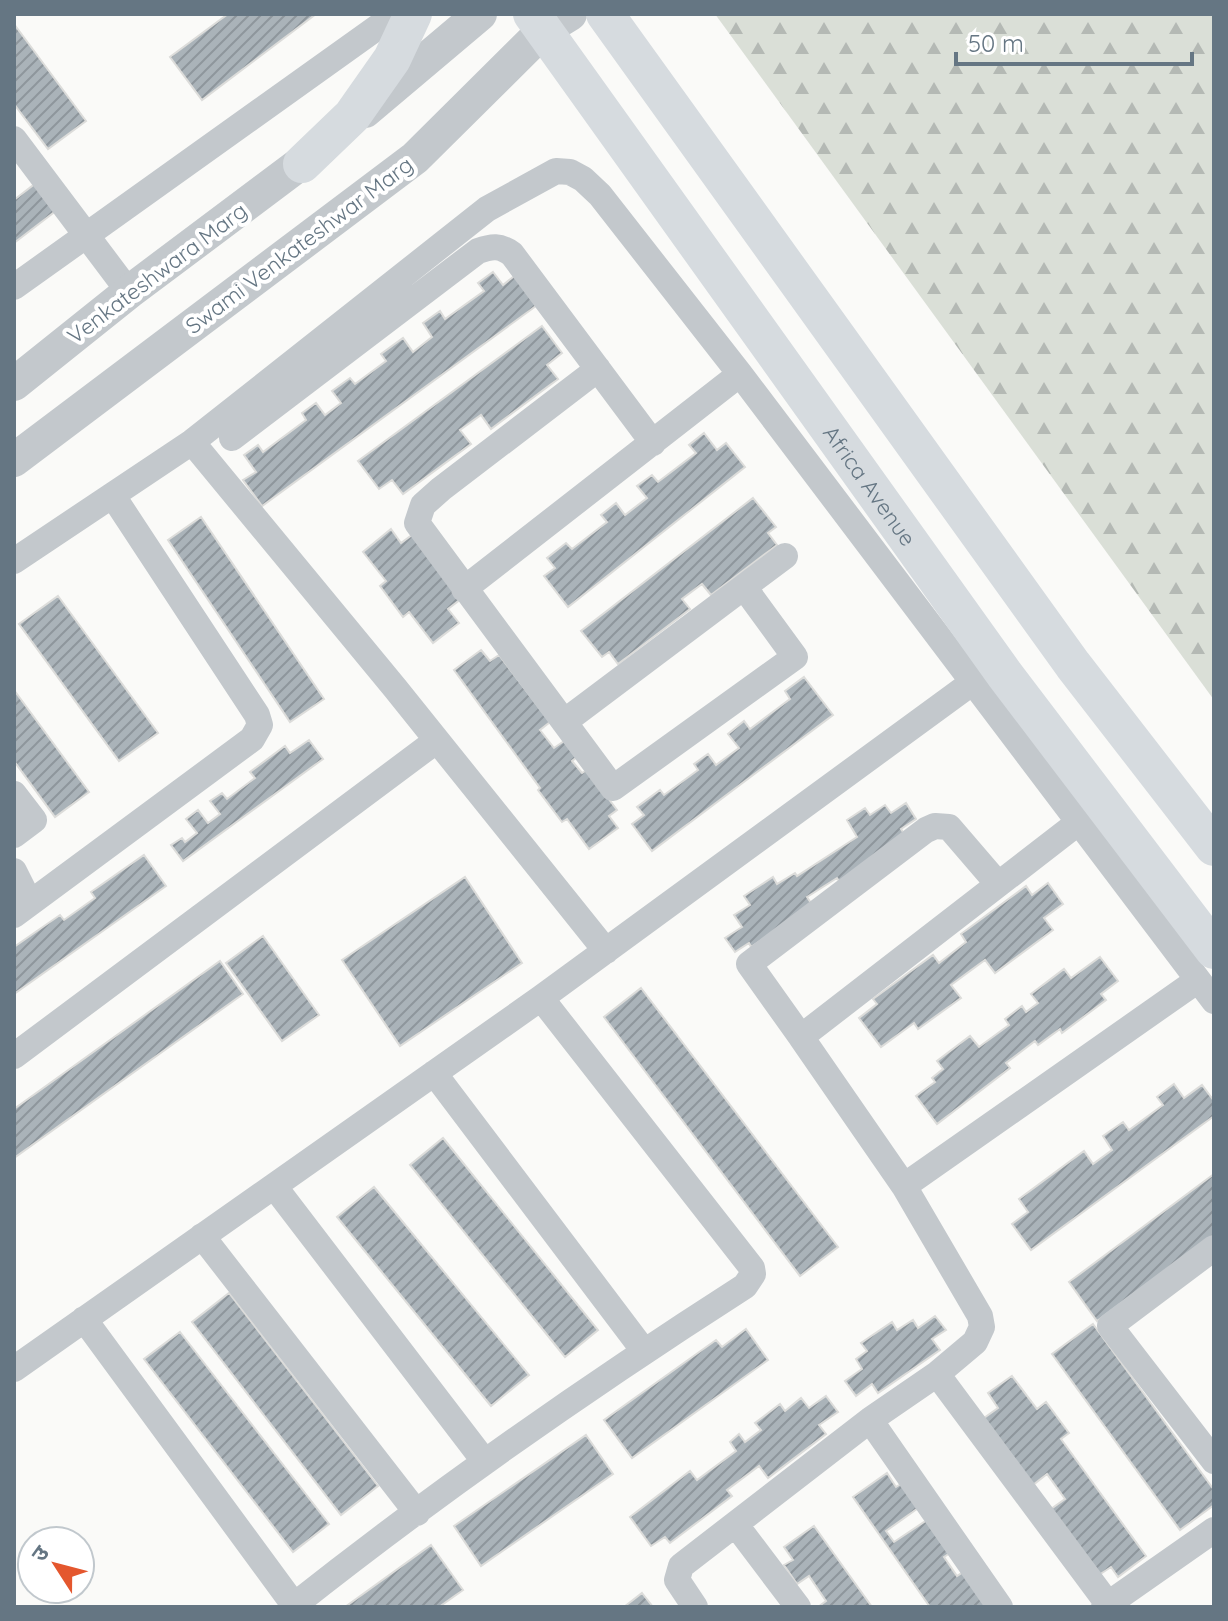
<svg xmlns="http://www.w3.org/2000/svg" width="1228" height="1621" viewBox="0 0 1228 1621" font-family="Quicksand,'Noto Sans Devanagari',sans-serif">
<defs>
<pattern id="forest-firs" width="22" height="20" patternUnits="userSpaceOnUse" patternTransform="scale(2)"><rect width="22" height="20" fill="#dadfd7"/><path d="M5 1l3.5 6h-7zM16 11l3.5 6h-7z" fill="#b4b9b4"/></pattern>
<pattern id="building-hatch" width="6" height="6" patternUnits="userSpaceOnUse" patternTransform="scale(2)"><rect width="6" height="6" fill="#aab3b9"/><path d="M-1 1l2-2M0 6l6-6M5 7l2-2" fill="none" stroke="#8e969c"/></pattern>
</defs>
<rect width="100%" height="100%" fill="#fafaf8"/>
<path fill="url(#forest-firs)" d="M715 14H1214V700Z"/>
<path fill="url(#building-hatch)" stroke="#dcdcda" stroke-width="2" d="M228 14H316L202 100 170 57Z
M14 24 86 121 48 149 14 104Z
M36 183 57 210 14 243V200Z
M493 272 503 285 518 273 540 303 262 506 243 480 256 472 244 455 258 445 263 452 306 420 302 413 316 403 325 415 341 403 332 391 350 378 355 384 386 361 381 354 403 338 413 352 432 337 423 323 440 311 445 319 484 291 478 283Z
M542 326 562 353 547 365 558 379 491 429 481 415 460 430 471 444 403 494 392 480 379 489 358 461Z
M704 433 717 450 726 443 745 467 568 607 544 576 555 568 547 558 566 543 572 549 607 522 601 515 616 503 625 515 647 498 637 486 652 475 658 482 696 453 689 445Z
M753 498 776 527 768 533 777 545 711 595 702 584 682 599 690 609 618 664 609 652 602 657 581 631Z
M201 517 324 699 290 722 168 540Z
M391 529 401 543 412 535 461 599 448 609 459 623 433 643 409 612 403 617 380 586 386 581 363 552Z
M58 596 158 733 119 761 19 624Z
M481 650 490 661 499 655 550 722 540 730 554 748 564 741 577 757 572 761 582 773 587 770 617 810 609 816 618 828 589 849 567 819 562 822 538 790 540 788 454 670Z
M804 677 833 715 652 851 632 824 644 815 637 807 660 790 664 795 698 770 694 764 708 754 716 765 739 748 728 734 744 721 750 729 790 699 785 691Z
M14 690 89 792 55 817 14 761Z
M309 740 323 759 183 861 171 845 182 838 185 842 197 833 186 819 198 810 208 823 220 814 210 801 222 793 227 799 255 778 250 772 285 746 290 753Z
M906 803 916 819 901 829 907 838 841 884 837 878 807 897 813 906 751 947 749 943 735 952 725 938 742 927 734 915 750 905 744 896 773 877 777 884 795 873 797 876 857 837 847 820 865 808 870 815 885 805 891 813Z
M144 855 166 886 14 994V947L60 915 64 920 95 898 91 892Z
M465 877 522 963 400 1046 342 960Z
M1048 883 1063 904 1044 918 1053 930 995 973 985 960 951 985 961 998 918 1029 914 1023 881 1047 859 1018 877 1004 873 999 933 955 939 963 966 942 961 934 1026 886 1032 895Z
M263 936 319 1015 282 1041 226 963Z
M1100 957 1118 981 1101 994 1106 1000 1062 1033 1060 1029 1038 1045 1035 1041 1006 1063 1010 1068 937 1124 916 1096 935 1082 932 1078 943 1069 937 1061 970 1036 979 1047 1009 1025 1005 1019 1022 1006 1026 1012 1038 1003 1031 994 1064 969 1071 978Z
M220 961 243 994 14 1158V1109Z
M641 988 838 1247 800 1276 604 1017Z
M1174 1084 1184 1098 1202 1085 1214 1101V1116L1031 1250 1012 1224 1028 1212 1019 1199 1084 1151 1093 1164 1112 1150 1103 1136 1123 1122 1129 1130 1163 1105 1157 1097Z
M443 1138 598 1330 565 1357 410 1165Z
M1214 1174V1235L1097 1321 1069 1282Z
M374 1187 529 1375 491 1406 337 1217Z
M229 1293 378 1486 341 1515 192 1322Z
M935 1316 946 1330 932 1339 940 1350 878 1393 872 1384 856 1396 845 1381 862 1369 856 1359 867 1351 861 1343 892 1322 897 1330 913 1320 918 1328Z
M1093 1324 1214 1490V1505L1180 1530 1052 1354Z
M746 1329 768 1360 632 1458 604 1420 716 1340 722 1347Z
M180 1332 329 1524 293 1552 144 1359Z
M1012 1376 1037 1409 1046 1402 1069 1433 1061 1439 1146 1556 1118 1577 1111 1567 1099 1575 1051 1509 1065 1499 1047 1474 1033 1485 984 1418 998 1408 988 1393Z
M826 1396 838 1412 819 1425 826 1434 768 1478 759 1466 727 1490 732 1496 670 1543 665 1537 651 1546 630 1517 690 1471 697 1480 736 1451 730 1442 739 1434 745 1442 761 1430 755 1423 780 1404 785 1411 801 1398 809 1408Z
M586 1435 613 1474 481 1566 454 1526Z
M887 1473 896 1487 904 1482 921 1506 886 1531 894 1542 930 1518 953 1551 944 1557 957 1576 966 1570 992 1607H930L853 1497Z
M814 1526 872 1607H818L826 1601 809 1576 797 1584 784 1565 793 1560 784 1547Z
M431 1545 463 1590 439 1607H345Z
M642 1593 653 1607H624Z"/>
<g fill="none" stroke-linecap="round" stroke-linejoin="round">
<path stroke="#c3c8cc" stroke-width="26" d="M14 139 129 292
M14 287 396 14
M598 369 441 489 423 505 417 523 613 788 795 657 744 587
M232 438 478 251C492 246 500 245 512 254L653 443
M192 442 395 688 606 951
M14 561 192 442 487 209 556 171 570 172 583 179 600 195 740 374 1214 1001
M464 589 740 374
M564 722 785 556
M14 794 34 820 14 835
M14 871 30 903
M14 915 252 739 260 725 257 715 113 496
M801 1037 749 964 926 830 935 826 949 827 998 884
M14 1056 436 741
M434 1073 644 1351
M274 1186 485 1462
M904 1186 1198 980
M202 1236 417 1513
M1214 1248 1110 1326 1214 1461
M84 1319 294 1605
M14 1369 541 998 973 682
M937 1374 1108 1604
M870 1420 1000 1607
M736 1525 798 1607
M292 1607C437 1492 589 1386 745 1286L753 1274 752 1268 541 998
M695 1607 677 1580 681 1566 870 1420 937 1374 975 1342 982 1327 980 1316 904 1186 801 1037 1079 822
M1104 1607 1214 1530"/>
<path stroke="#c3c8cc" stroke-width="34" d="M365 111 480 14
M14 384 129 292 321 148
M14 460 415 158 544 30 570 14"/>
<g stroke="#d6dbdf" stroke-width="38">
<path id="s1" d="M532 14 1005 675 1214 950"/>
<path d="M605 14 1073 665 1214 847"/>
<path d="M302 164 352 116 392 59 413 14"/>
</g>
</g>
<g text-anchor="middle" stroke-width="8" stroke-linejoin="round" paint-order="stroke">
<g font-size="22" fill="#657683" stroke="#fff">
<text transform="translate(299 245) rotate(-37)" y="8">Swami Venkateshwar Marg</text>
<text transform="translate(157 273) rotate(-37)" y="8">Venkateshwara Marg</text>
<text dy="8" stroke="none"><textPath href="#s1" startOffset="580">Africa Avenue</textPath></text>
</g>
</g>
<rect width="1228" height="1621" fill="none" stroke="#657683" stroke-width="32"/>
<g transform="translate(56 1565) rotate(306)"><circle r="38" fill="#ffffff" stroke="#c1c8cd" stroke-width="2"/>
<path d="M0-6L14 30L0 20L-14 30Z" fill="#e4572e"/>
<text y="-12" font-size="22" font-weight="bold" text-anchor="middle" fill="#657683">उ</text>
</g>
<path d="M956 52v12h236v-12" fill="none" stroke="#657683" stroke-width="4"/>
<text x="968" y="52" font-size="24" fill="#657683" stroke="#ffffff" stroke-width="6" paint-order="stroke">50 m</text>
</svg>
